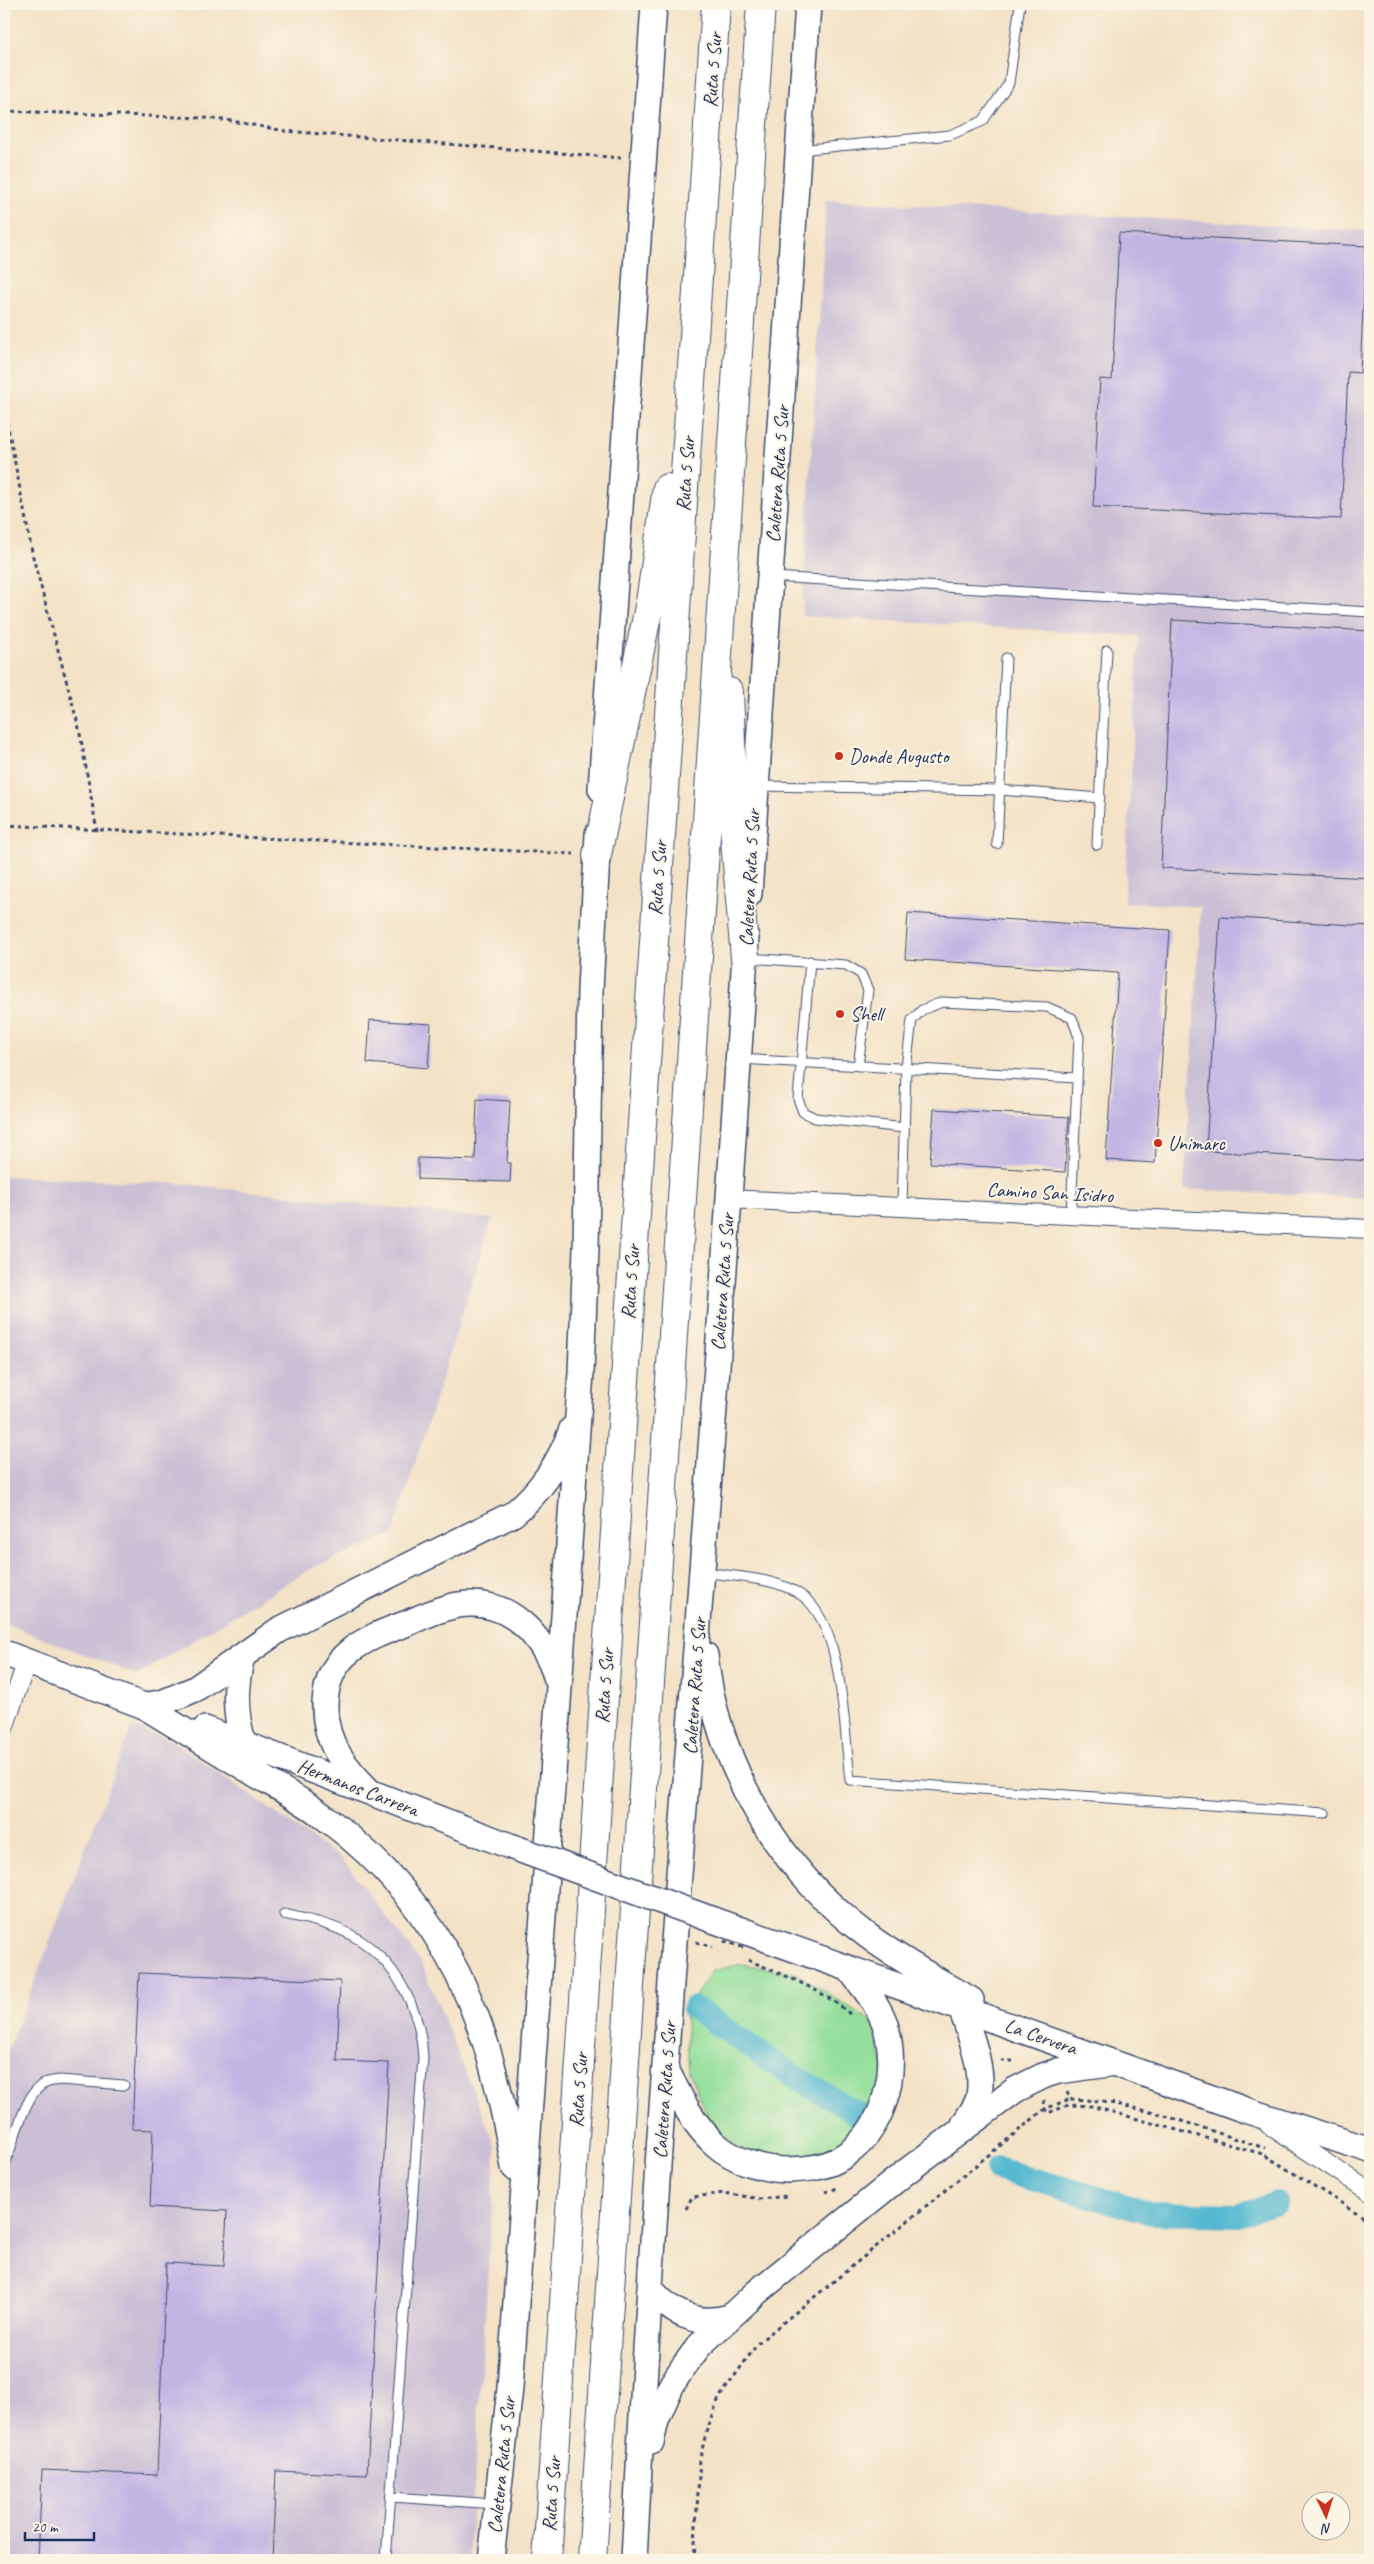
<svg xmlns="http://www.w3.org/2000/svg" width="1374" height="2564" viewBox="0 0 1374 2564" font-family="Caveat,sans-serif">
<rect width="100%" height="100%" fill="#fcf5e5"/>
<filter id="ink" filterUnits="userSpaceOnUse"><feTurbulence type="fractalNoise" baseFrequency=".02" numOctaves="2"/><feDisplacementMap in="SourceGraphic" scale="10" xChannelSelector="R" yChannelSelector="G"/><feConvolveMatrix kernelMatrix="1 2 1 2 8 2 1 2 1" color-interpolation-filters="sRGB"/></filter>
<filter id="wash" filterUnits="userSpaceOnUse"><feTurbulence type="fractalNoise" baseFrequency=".0096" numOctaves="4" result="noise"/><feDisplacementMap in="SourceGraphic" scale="20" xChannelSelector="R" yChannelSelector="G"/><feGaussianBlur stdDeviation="1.12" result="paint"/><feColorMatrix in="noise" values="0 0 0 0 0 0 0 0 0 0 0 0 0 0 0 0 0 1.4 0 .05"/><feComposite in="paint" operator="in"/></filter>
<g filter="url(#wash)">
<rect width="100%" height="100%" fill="#f3e2c6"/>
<path fill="#cbbfd5" d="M826 200 1370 231V1199L1184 1189 1201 907 1124 902 1139 636 802 616Z
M4 1176 186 1184 492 1219 393 1534 310 1569 137 1675 4 1623Z
M132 1726 171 1740 343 1860 422 1964 496 2147 469 2560H4V2061Z"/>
<path fill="#94df9b" stroke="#58877c" d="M742 1964 795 1973 872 2021 886 2074 876 2112 837 2148 795 2158 744 2151 711 2124 689 2072 685 2011 712 1971Z"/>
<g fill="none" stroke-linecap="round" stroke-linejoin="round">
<path stroke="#52b8d0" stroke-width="24" d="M694 2008 786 2071 866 2119
M997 2169 1150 2213 1239 2215 1276 2203"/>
</g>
<g id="blocks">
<path fill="#c2b5e4" d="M1119 233 1366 246 1360 373 1348 372 1341 519 1093 507 1100 379 1112 380Z
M1172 620 1370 631V878L1161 868Z
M908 913 1170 930 1155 1163 1106 1160 1118 973 905 959Z
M1220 917 1370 926V1161L1206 1151Z
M370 1020 431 1024 428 1068 367 1063Z
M477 1099 510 1101 507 1163H511L510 1182 418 1179V1158L475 1160Z
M934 1109 1069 1117 1065 1172 930 1163Z
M139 1973 340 1981 337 2061 389 2063 367 2475 276 2471 272 2560H38L42 2470 157 2475 166 2263 224 2266 227 2211 150 2207 153 2130 132 2129Z"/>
</g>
</g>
<g filter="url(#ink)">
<use href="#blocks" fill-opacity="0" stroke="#3b4a6e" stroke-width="1"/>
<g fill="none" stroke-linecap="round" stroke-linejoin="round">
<defs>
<path id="service" d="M799 150 950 135 983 121 1009 83 1020 4
M772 577 1370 612
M757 786 1000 790 1100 798
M997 844 1006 658
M1097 845 1107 650
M748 958 846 965 861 974 868 990 858 1066
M810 961 798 1099 803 1112 815 1118 904 1128
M740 1059 1076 1078
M902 1207 906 1068 912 1020 922 1010 942 1002 1047 1007 1072 1018 1079 1037 1071 1215
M704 1572C735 1577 774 1577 801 1595 844 1624 844 1731 850 1780L1325 1813
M284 1914C307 1919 332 1924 353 1936 396 1960 421 2010 423 2057L386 2560
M4 2167C11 2149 24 2100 38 2088 44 2082 51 2081 60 2080L124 2085
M391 2497 496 2504"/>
<path id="minor" d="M728 1199 1370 1229
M4 1728 27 1661
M1269 2125 1370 2192"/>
<path id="secondary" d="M601 789 654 4
M749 894 808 4
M4 1653 160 1712
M705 1655C717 1766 779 1870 868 1936 900 1960 936 1979 971 2000
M242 1657C234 1687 234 1714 244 1744
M144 1706C182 1729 220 1752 257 1775 281 1789 305 1802 327 1819 449 1911 490 2022 514 2167
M144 1706 164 1702 195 1689 279 1630 513 1514C540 1492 560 1462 572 1429
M205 1729 510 1846
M367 1789C357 1779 348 1769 340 1757 319 1726 318 1676 350 1651 366 1638 386 1631 405 1624 422 1617 440 1608 458 1605 508 1597 543 1635 557 1679
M713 1920 1248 2111 1370 2150
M961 2008C970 2035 984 2067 979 2096 977 2107 969 2115 964 2124
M666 2069C680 2097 692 2123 715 2144 734 2161 764 2170 789 2170 805 2169 823 2168 837 2160 884 2135 900 2073 885 2024 878 2004 863 1987 850 1970
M650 2288C670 2313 697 2327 730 2317
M651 2442 656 2421 663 2404 672 2384 684 2366 699 2346 757 2292 907 2171 1015 2090 1043 2076 1058 2071 1109 2064
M491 2560 510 2388 581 1373 586 1249 590 990 598 834
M634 2560C662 2018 714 1478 746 937"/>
<path id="motorway" d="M729 692 735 840 745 958
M597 855 650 602 667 488
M547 2560 716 4
M592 2560 761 4"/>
</defs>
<use href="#service" stroke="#3b4a6e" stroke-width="11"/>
<use href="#minor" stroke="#3b4a6e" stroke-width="20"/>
<use href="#secondary" stroke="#3b4a6e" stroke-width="28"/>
<use href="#motorway" stroke="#3b4a6e" stroke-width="30"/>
<path stroke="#3b4a6e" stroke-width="3" stroke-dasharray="4 4" stroke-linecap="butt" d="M4 111 205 118 232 121 285 131 621 158
M4 406 33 557 79 728 97 831
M4 825 574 854
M696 1942 712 1947
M748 1960C785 1976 823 1989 852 2016
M1001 2061H1017
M1067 2092 1070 2099C1136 2101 1202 2129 1265 2148
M1044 2100 1045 2109 1048 2113 1069 2105 1091 2106 1263 2154 1370 2221
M825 2192 838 2188
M686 2209 692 2197 724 2193 760 2199 787 2196
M694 2560 700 2458 708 2425 719 2398 758 2343 1045 2109 1070 2099"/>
<use href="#service" stroke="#fff" stroke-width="9"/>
<use href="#minor" stroke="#fff" stroke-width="18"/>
<use href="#secondary" stroke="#fff" stroke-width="25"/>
<use href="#motorway" stroke="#fff" stroke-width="28"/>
<defs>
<path id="secondary-bridge" d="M510 1846 713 1920"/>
</defs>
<use href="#secondary-bridge" stroke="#3b4a6e" stroke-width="28" stroke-linecap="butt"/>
<path stroke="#3b4a6e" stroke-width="3" stroke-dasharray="4 4" stroke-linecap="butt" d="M724 1941 745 1948"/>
<use href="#secondary-bridge" stroke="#fff" stroke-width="25"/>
</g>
</g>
<g fill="#c8321e" stroke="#fcf5e5" stroke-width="2">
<circle cx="839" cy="756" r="5"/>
<circle cx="840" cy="1014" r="5"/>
<circle cx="1158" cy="1143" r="5"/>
</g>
<g text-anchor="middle" stroke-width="4" stroke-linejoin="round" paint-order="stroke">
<g font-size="20" fill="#1b2f5e" stroke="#fcf5e5">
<text transform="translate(712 70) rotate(-86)" y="7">Ruta 5 Sur</text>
<text transform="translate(685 474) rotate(-86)" y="7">Ruta 5 Sur</text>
<text transform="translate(777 474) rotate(-86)" y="7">Caletera Ruta 5 Sur</text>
<text transform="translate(657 878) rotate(-86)" y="7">Ruta 5 Sur</text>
<text transform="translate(749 878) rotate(-87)" y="7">Caletera Ruta 5 Sur</text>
<text transform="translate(1050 1192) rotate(3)" y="7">Camino San Isidro</text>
<text transform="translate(630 1282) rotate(-86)" y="7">Ruta 5 Sur</text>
<text transform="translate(722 1282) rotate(-86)" y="7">Caletera Ruta 5 Sur</text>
<text transform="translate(604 1686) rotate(-86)" y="7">Ruta 5 Sur</text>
<text transform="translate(694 1686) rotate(-86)" y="7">Caletera Ruta 5 Sur</text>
<text transform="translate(358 1787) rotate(21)" y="7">Hermanos Carrera</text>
<text transform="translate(1041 2036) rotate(19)" y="7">La Cervera</text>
<text transform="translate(578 2090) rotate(-86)" y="7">Ruta 5 Sur</text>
<text transform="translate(664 2090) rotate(-86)" y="7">Caletera Ruta 5 Sur</text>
<text transform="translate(501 2465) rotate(-84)" y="7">Caletera Ruta 5 Sur</text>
<text transform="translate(551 2494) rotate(-86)" y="7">Ruta 5 Sur</text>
</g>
<g font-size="20" fill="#1b2f5e" stroke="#fcf5e5" text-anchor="start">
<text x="849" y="763">Donde Augusto</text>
<text x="850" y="1021">Shell</text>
<text x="1168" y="1150">Unimarc</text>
</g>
</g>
<rect width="1374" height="2564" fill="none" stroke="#fcf5e5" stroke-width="20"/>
<g transform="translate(1326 2516) rotate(176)"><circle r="24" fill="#fcf5e5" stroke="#a2a6af"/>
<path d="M0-4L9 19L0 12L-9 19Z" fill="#c8321e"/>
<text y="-8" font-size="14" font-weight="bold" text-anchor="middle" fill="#1b2f5e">N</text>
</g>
<path d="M25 2532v8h69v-8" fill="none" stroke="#1b2f5e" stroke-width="2.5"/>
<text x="32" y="2532" font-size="15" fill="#1b2f5e" stroke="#fcf5e5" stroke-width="4" paint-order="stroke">20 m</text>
</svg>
